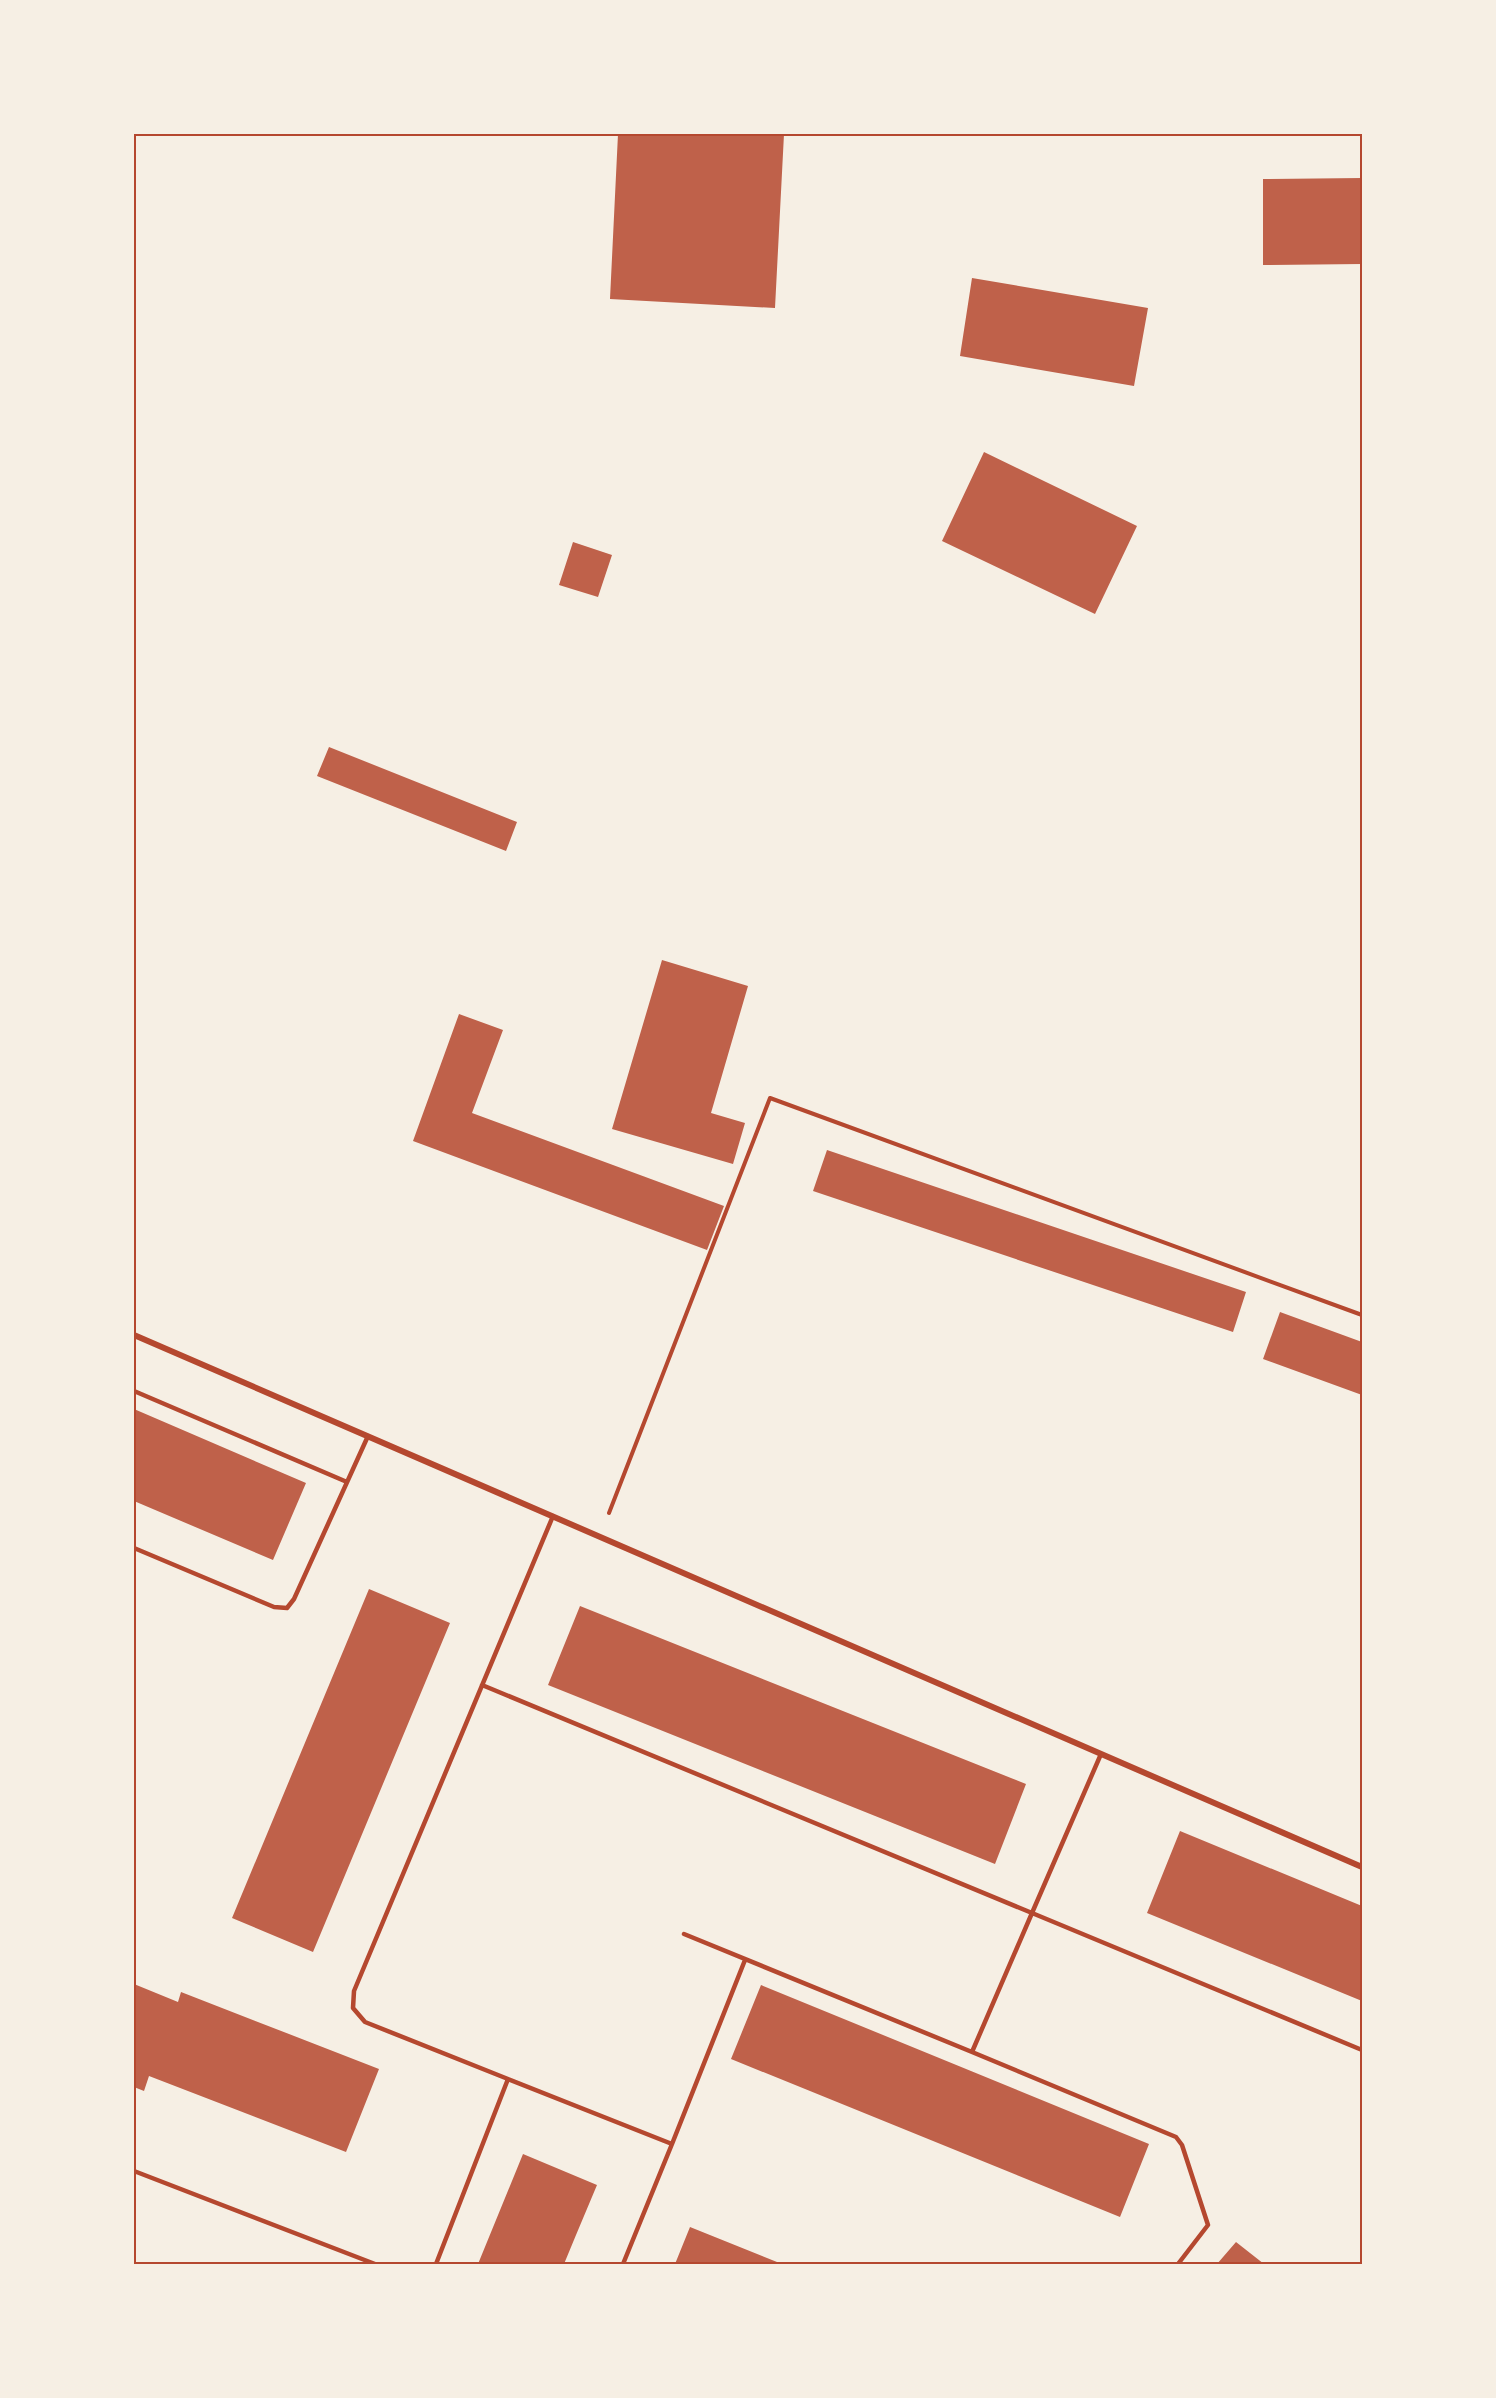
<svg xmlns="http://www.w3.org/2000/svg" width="1496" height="2398" viewBox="0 0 1496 2398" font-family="'Work Sans',sans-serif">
<rect width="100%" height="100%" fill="#f6efe4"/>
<path fill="#bf614a" d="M618 134H784L775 308 610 299Z
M1362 178V264L1263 265V179Z
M972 278 1148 308 1134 386 960 356Z
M984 452 1137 526 1095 614 942 541Z
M573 542 612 555 598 597 559 585Z
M329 747 517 822 506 851 317 776Z
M662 960 748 986 711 1113 745 1123 733 1164 612 1129Z
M459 1014 503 1030 472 1113 724 1206 707 1250 413 1141Z
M827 1150 1246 1292 1233 1332 813 1191Z
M1280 1312 1362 1342V1395L1263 1359Z
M134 1409 306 1483 273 1560 134 1501Z
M369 1589 450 1623 313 1952 232 1918Z
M580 1606 1026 1784 995 1864 548 1685Z
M1180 1831 1362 1906V2001L1147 1913Z
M134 1984 178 2002 181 1992 379 2069 346 2152 149 2076 144 2091 134 2087Z
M761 1985 1149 2144 1120 2217 731 2059Z
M523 2154 597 2185 576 2235 564 2264H478Z
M690 2227 782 2264H675Z
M1236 2242 1264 2264H1217Z"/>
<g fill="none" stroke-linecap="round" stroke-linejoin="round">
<path stroke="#b5482f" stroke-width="4" d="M609 1513 770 1098 1362 1315"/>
<path stroke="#b5482f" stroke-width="4.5" d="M134 1391 347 1482
M134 1548 274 1607 287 1608 294 1599 368 1436
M482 1685 1032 1913 1101 1754
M684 1934 972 2052 1032 1913 1362 2050
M972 2052 1176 2137 1182 2145 1208 2225 1178 2264
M508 2079 672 2144 623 2264
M672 2144 745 1960
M134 2171 375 2264
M436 2264 508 2079 365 2022 353 2008 354 1991 553 1516"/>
<path stroke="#b5482f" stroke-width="6" d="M134 1335 1362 1867"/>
</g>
<rect width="1496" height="2398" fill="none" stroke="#f6efe4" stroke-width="270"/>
<rect x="135" y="135" width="1226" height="2128" fill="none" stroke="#b5482f" stroke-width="2"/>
</svg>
